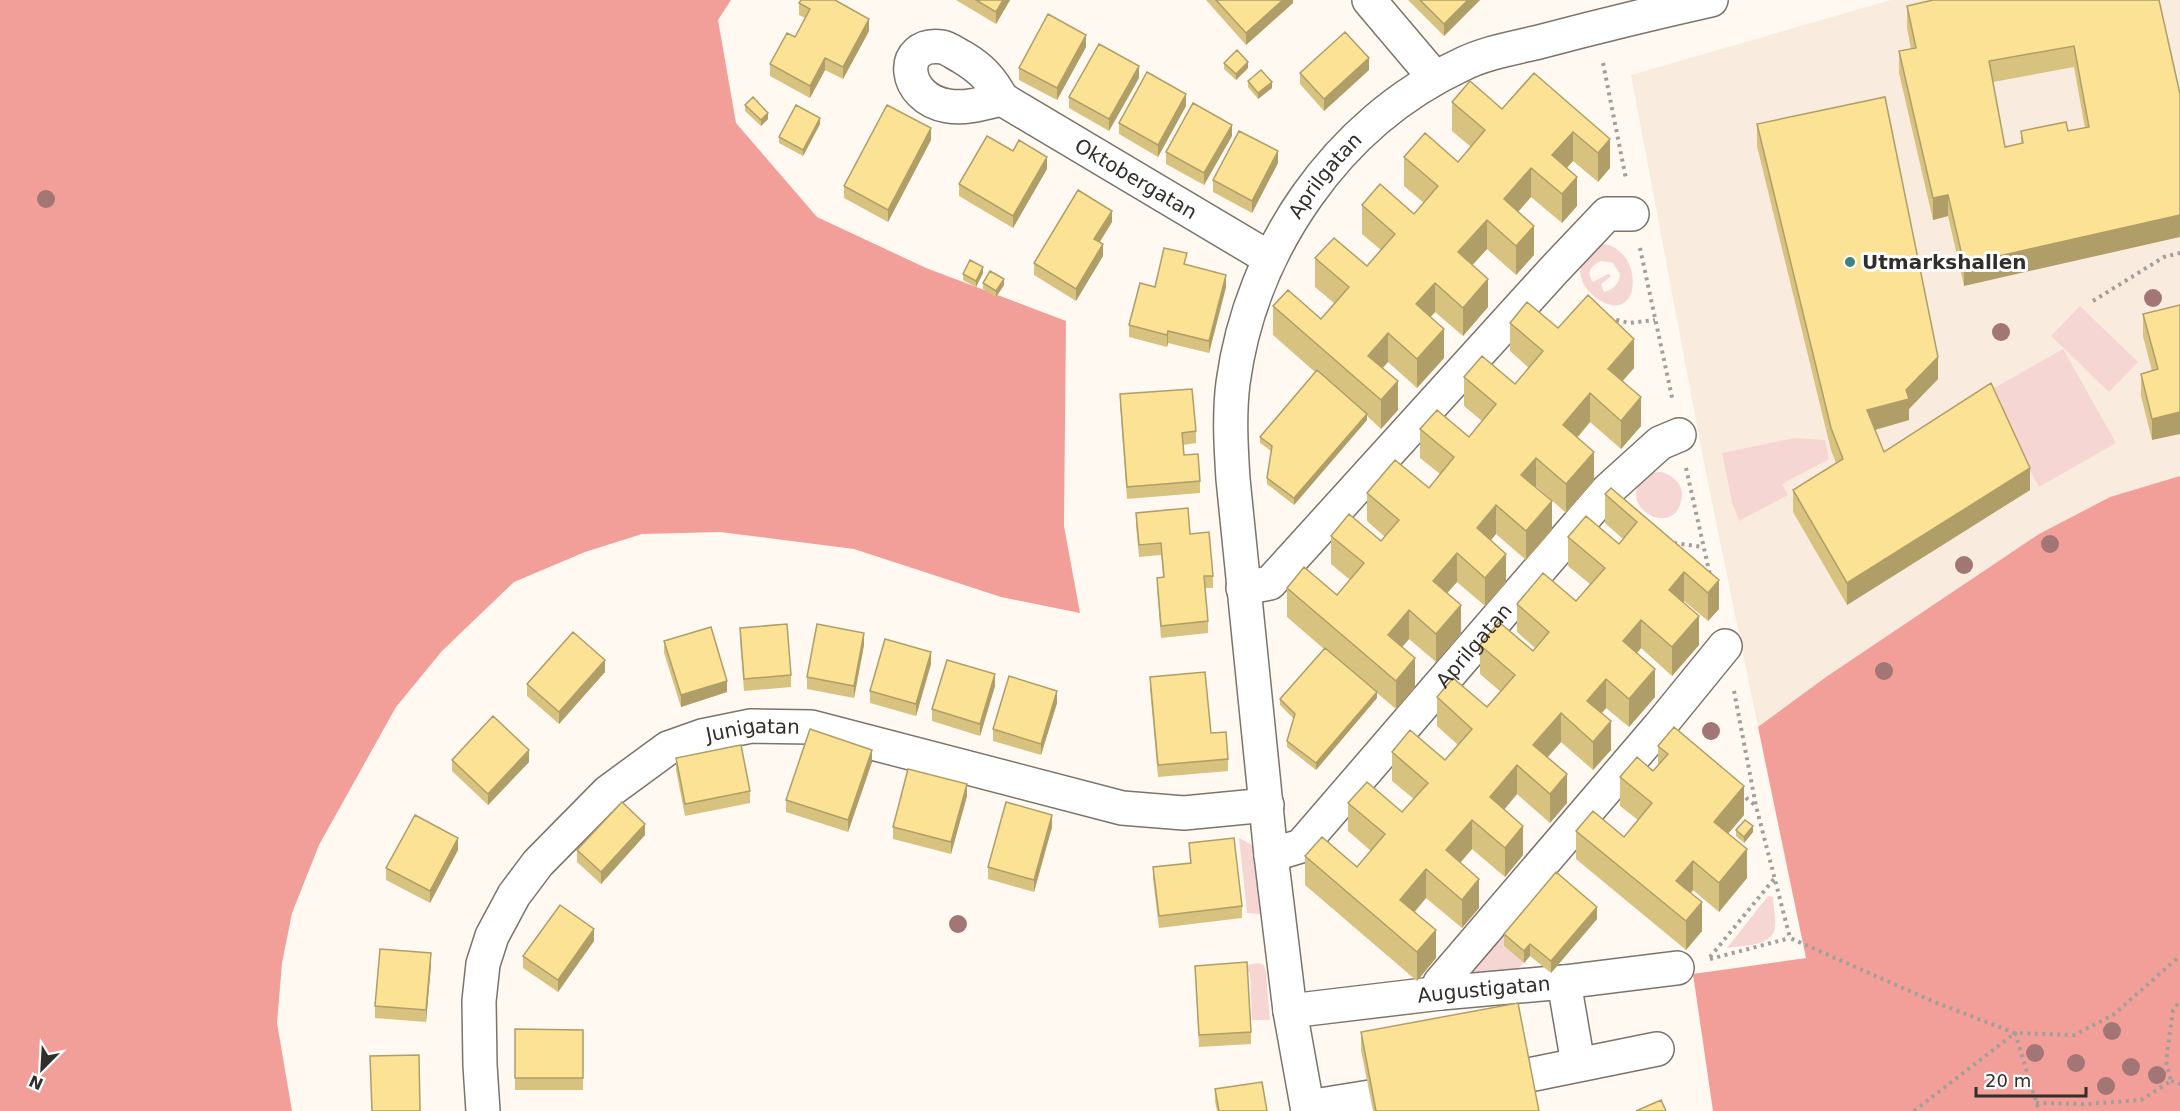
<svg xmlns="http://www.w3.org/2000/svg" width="2180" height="1111" viewBox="0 0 2180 1111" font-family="'DejaVu Sans',sans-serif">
<rect width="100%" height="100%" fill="#fff9f2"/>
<path fill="#f9ecdf" d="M1891 0H2180V476L2110 497 2039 534 1826 677 1758 727 1704 463 1631 75Z"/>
<path fill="#f6d6d3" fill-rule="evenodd" d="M1601 244C1612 244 1620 250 1627 260 1634 271 1638 300 1619 305 1604 308 1584 291 1581 277 1579 270 1582 261 1583 254ZM1601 261 1613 263 1620 274C1620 283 1613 290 1604 292L1601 284 1610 277V275L1608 274 1593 282C1586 272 1591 266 1601 261Z
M2080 306 2138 362 2109 392 2051 336Z
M2063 349 2116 443 2039 487 1987 392Z
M1794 438 1825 440 1829 459 1782 484 1788 495 1739 521 1732 502 1722 453Z
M1661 472C1671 475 1682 482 1682 494 1680 537 1628 515 1637 488 1639 482 1644 477 1648 473Z
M1239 838 1254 846 1260 914 1247 913Z
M1768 896 1773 897C1773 907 1777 921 1774 931 1770 946 1740 946 1727 948Z
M1500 929 1511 937 1504 946 1524 963 1513 973 1471 978 1467 971Z
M1258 963 1264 965 1266 972 1270 1020H1252L1250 972H1242L1247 965Z"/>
<path fill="#f39f99" d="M0 0H731L718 20 736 123 817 217 926 268 1066 321 1064 526 1080 613 1001 597 854 549 720 532 642 534 585 552 514 582 442 651 396 707 319 845 292 913 282 963 277 1023 292 1111H0Z
M2180 476V1111H1713L1693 974 1806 958 1758 727 1826 677 2039 534 2110 497Z"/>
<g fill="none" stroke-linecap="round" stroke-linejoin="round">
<defs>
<g id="minor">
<path d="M1369 0 1435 78"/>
<path id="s1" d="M1002 99C985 103 966 109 948 106 902 99 897 41 942 47 948 48 956 54 962 57 982 69 991 79 1002 99L1269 258"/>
<path d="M1243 588 1270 583 1554 270 1607 214H1632"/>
<path id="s2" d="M1271 855 1301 846 1608 490 1660 443 1679 435"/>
<path d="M1564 982 1578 1064"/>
<path d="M1441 993 1440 983 1659 727 1725 646"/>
<path id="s3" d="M1290 1011 1441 993 1564 982 1677 968"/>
<path d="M1529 1075 1657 1049"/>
<path d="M1308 1107 1370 1097"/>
<path id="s4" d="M483 1111 480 1065 479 1001 483 964 492 936 514 895 538 863 608 792 668 748 702 736 751 726 811 727 1122 808 1184 813 1267 805"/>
<path id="s5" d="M1308 1111 1290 1011 1271 855 1233 479C1231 447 1229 415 1233 383 1251 249 1337 123 1461 65 1484 53 1514 48 1539 42 1596 27 1653 13 1711 0"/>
</g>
</defs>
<use href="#minor" stroke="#7b746d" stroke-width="36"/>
<path stroke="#a39e99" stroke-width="4" stroke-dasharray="3 4.5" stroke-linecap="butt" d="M1603 63 1626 179
M1640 248 1673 402
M2093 301 2164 257 2180 253
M1609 318 1629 323 1655 320
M1686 468 1710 575
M1674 543 1703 547
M1734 691 1756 806 1790 938 1932 1001 2015 1033 2074 1035 2113 1015 2180 956
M1740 793 1756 806
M1710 957 1774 879
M1710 959 1790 938
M2171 1081 2180 1084
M2036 1103 2087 1104 2141 1100 2171 1081 2166 1061 2173 1010 2180 1001
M1914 1111 2015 1033 2039 1111"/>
<use href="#minor" stroke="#fff" stroke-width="33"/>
</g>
<g fill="#a27675">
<circle cx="46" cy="199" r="9"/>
<circle cx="2153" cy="298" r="9"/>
<circle cx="2001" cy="332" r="9"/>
<circle cx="2050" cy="544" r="9"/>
<circle cx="1964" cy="565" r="9"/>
<circle cx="1884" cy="671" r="9"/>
<circle cx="1711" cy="731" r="9"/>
<circle cx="958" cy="924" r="9"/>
<circle cx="2112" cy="1031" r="9"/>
<circle cx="2035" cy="1053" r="9"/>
<circle cx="2076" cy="1063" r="9"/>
<circle cx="2131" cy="1067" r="9"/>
<circle cx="2157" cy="1075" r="9"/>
<circle cx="2106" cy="1086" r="9"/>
</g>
<path fill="#d8c27f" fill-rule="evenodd" d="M956 0H1010L996 24Z
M1206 0H1293V3L1246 45Z
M1408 0H1480L1444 36Z
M2159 0 2180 94 1964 286 1948 216 1933 220 1899 73V51L1911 49 1907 28V6ZM2074 67 2085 128 2068 131H2021V144L2005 147 1993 82Z
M799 3 869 31 843 79 825 70 810 98 770 76V64L795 37 805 18 799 15Z
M1086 47 1057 100 1019 80V68Z
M1224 63 1248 68 1236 80 1224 69Z
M1369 70 1324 111 1300 84V73Z
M1534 73 1610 168 1598 182 1573 161 1567 168 1577 206 1562 223 1531 197 1518 212 1534 255 1516 275 1487 249 1472 265 1488 307 1463 336 1435 312 1430 317 1444 358 1417 388 1388 362 1383 368 1398 410 1381 429 1367 416V420L1294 505 1267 484V478L1271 451 1260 443V437L1315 372 1273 335V306L1321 319 1334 303 1315 287V258L1367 266 1381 250 1362 234V205L1414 214 1424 203 1404 186V157L1458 162 1471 147 1452 131V102L1502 109Z
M1139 78 1109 131 1069 108V97Z
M1248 81 1272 88 1258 99 1248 87Z
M745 105 768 119 761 126 745 111Z
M1186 106 1158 157 1119 134V123Z
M820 124 803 156 779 143V137Z
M1757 124 1938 379 1909 409V420L1875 430 1884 452 2030 490 1847 605 1793 512V490L1836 463 1831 450 1757 146Z
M1232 136 1204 185 1166 164V152Z
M931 140 888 222 844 198V186Z
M1013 151 1047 169 1013 228 959 196V184Z
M1278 163 1252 213 1213 192V180Z
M1112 222 1100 242 1103 256 1076 301 1034 275V263Z
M1187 265 1226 287 1209 353 1168 343 1167 347 1129 337V325L1155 287Z
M983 273 976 287 963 280V274Z
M983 283 1004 285 996 297 983 289Z
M2180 305 2152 440 2141 396V374L2152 371 2143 336V314Z
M1510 323 1558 328 1634 368 1623 381 1641 426 1621 449 1590 422 1578 437 1594 480 1566 513 1536 486 1552 530 1526 560 1496 534 1491 540 1506 582 1485 606 1457 582 1447 593 1461 634 1436 662 1409 639 1402 647 1415 687 1396 709 1377 693V698L1316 770 1287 747V741L1294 719 1280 705V699L1324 649 1287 617V588L1337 595 1350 580 1331 564V536L1381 541 1385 537 1367 521V493L1429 488 1440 474 1420 458V429L1469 437 1482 421 1464 406V377L1515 384 1529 368 1510 351Z
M1120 394 1196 431V443L1183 445 1184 455 1200 481V493L1127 499 1120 406Z
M1605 494 1719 580V609L1708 621 1684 601 1683 602 1699 645 1672 676 1641 648 1637 653 1655 697 1629 727 1606 708 1601 714 1611 750 1593 770 1561 742 1547 757 1567 803 1550 823 1517 794 1504 810 1523 855 1505 877 1472 849 1460 863 1479 908 1462 928 1426 898 1415 912 1436 958 1417 981 1305 885V856L1357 867 1371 851 1348 831V803L1402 812 1414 799 1392 781V752L1445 760 1458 745 1437 726V697L1487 707 1501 692 1480 674V645L1533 651 1535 648 1517 632V604L1576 601 1590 584 1568 566V537L1619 544 1623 539 1605 523Z
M1136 513 1190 534 1213 576V588H1205L1208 621V633L1161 638 1157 589V578L1163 577 1161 555 1139 557 1136 525Z
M740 628 791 675V687L744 691 740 640Z
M664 641 727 692 681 707 664 653Z
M864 645 854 698 807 689V677Z
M931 664 916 716 870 703V691Z
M605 672 559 724 527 696V684Z
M1150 677 1211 733 1228 759V771L1158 777 1150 689Z
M995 686 980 736 932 721V709Z
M1057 703 1041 755 993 741V729Z
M1658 746 1744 815 1728 834 1747 878 1719 912 1693 890 1691 893 1702 931 1686 950 1576 859V831L1624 837 1638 820 1620 806V777L1653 771 1658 765Z
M676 758 750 791V803L685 816 676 770Z
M452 760 529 762 488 805 452 771Z
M872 762 848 832 786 812V800Z
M967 796 951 854 893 839V827Z
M1052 827 1034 892 988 879V867Z
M1736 830 1753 832 1744 843 1736 836Z
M645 835 601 884 577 862V850Z
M1189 843 1242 906V918L1159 928 1153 879V867L1190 863Z
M458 850 430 903 386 880V868Z
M1597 919 1551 973 1530 956 1524 963 1504 946V934Z
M594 941 558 992 523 968V956Z
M431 965 426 1022 375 1018V1006Z
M1195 966 1251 1032V1044L1199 1047Z
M515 1029 583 1030V1090H515Z
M1361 1032 1539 1111H1373L1361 1050Z
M1215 1089 1267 1111H1217L1215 1101Z"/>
<path fill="#b09e68" d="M1003 0H1010L996 24V12Z
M1283 0H1293V3L1246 45V33Z
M1468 0H1480L1444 36V24Z
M869 19V31L843 79V67Z
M1086 35V47L1057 100V88Z
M825 58V70L810 98V86Z
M1369 58V70L1324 111V99Z
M1248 62V68L1236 80V74Z
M1139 66V78L1109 131V119Z
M1272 82V88L1258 99V93Z
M1186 94V106L1158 157V145Z
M768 113V119L761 126V120Z
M820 118V124L803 156V150Z
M1232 125V136L1204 185V173Z
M931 128V140L888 222V210Z
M1573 132V161L1552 184V155Z
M1610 139V168L1598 182V153Z
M1278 151V163L1252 213V201Z
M1047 157V169L1013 228V216Z
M1531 168V197L1504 228V199Z
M1577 177V206L1562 223V194Z
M1948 195V216L1933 220V198Z
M1112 211V222L1094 251V239Z
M2180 215V237L1964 286V264Z
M1487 220V249L1458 281V252Z
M1534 226V255L1516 275V246Z
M1103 244V256L1076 301V289Z
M983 267V273L976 287V281Z
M1226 275V287L1209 353V341Z
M1004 279V285L996 297V291Z
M1488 279V307L1463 336V308Z
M1435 283V312L1416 333V304Z
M1444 329V358L1417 388V359Z
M1168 331V343L1167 347V335Z
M1388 333V362L1368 384V356Z
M1634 339V368L1608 397V369Z
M1938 357V379L1909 409V420L1867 432V410L1906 390Z
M1398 381V410L1381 429V400Z
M1590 393V422L1563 454V425Z
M1641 397V426L1621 449V421Z
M2180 412V434L2152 440V419Z
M1367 414V420L1294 505V498Z
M1594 452V480L1566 513V484Z
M1536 458V486L1521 503V475Z
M2030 468V490L1847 605V583Z
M1552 501V530L1526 560V531Z
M1496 505V534L1477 557V528Z
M1457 553V582L1433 609V581Z
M1506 554V582L1485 606V578Z
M1684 572V601L1669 618V590Z
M1719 580V609L1708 621V593Z
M1461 605V634L1436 662V634Z
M1409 610V639L1388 664V635Z
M1699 616V645L1672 676V647Z
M1641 620V648L1623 670V641Z
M864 633V645L854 698V686Z
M931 652V664L916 716V704Z
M1415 658V687L1396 709V681Z
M605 660V672L559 724V712Z
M1655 669V697L1629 727V699Z
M995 674V686L980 736V724Z
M1606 679V708L1587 730V701Z
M727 681V692L681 707V695Z
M1057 691V703L1041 755V744Z
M1377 692V698L1316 770V763Z
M1561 713V742L1533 774V745Z
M1611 721V750L1593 770V742Z
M529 750V762L488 805V794Z
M872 750V762L848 832V820Z
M1517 765V794L1490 826V797Z
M1567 774V803L1550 823V794Z
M967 784V796L951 854V842Z
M1744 786V815L1714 850V822Z
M1052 815V827L1034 892V880Z
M1472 820V849L1446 879V850Z
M645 824V835L601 884V872Z
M1523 826V855L1505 877V848Z
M1753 826V832L1744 843V837Z
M458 838V850L430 903V891Z
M1747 849V878L1719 912V883Z
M1693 861V890L1676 910V881Z
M1426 869V898L1400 928V900Z
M1479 879V908L1462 928V900Z
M1702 902V931L1686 950V921Z
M1597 907V919L1551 973V961Z
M594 929V941L558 992V980Z
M1436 930V958L1417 981V952Z
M1530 944V956L1524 963V951Z
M431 953V965L426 1022V1010Z"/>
<path fill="#fbe294" stroke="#b09e68" stroke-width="1.5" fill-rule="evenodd" d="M801 0H835L869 19 843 67 825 58 810 86 770 64 787 33 795 37 810 9 799 3Z
M976 0H1003L996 12Z
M1216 0H1283L1246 33Z
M1420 0H1468L1444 24Z
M1933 0H2159L2180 94V215L1964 264 1948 195 1933 198 1899 51 1916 48 1907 6ZM2074 46 2089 127 2068 131 2066 122 2021 131 2023 143 2005 147 1989 61Z
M1048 14 1086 35 1057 88 1019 68Z
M1345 32 1369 58 1324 99 1300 73Z
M1099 44 1139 66 1109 119 1069 97Z
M1237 50 1248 62 1236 74 1224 63Z
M1261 70 1272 82 1258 93 1248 81Z
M1147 72 1186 94 1158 145 1119 123Z
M1534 73 1610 139 1598 153 1573 132 1552 155 1577 177 1562 194 1531 168 1504 199 1534 226 1516 246 1487 220 1458 252 1488 279 1463 308 1435 283 1416 304 1444 329 1417 359 1388 333 1368 356 1398 381 1381 400 1273 306 1288 290 1321 319 1349 287 1315 258 1334 238 1367 266 1395 234 1362 205 1380 184 1414 214 1438 186 1404 157 1425 133 1458 162 1485 130 1452 102 1470 81 1502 109Z
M753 97 768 113 761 120 745 105Z
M1885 97 1938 357 1906 390 1909 399 1867 410 1884 452 1991 383 2030 468 1847 583 1793 490 1843 459 1831 428 1757 124Z
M1193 103 1232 125 1204 173 1166 152Z
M796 105 820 118 803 150 779 137Z
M887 105 931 128 888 210 844 186Z
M1239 131 1278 151 1252 201 1213 180Z
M987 136 1013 151 1019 140 1047 157 1013 216 959 184Z
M1078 190 1112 211 1094 239 1103 244 1076 289 1034 263Z
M1164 248 1187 253 1184 264 1226 275 1209 341 1168 331 1167 335 1129 325 1140 283 1155 287Z
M970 260 983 267 976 281 963 274Z
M990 271 1004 279 996 291 983 283Z
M1588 295 1634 339 1608 369 1641 397 1621 421 1590 393 1563 425 1594 452 1566 484 1536 458 1521 475 1552 501 1526 531 1496 505 1477 528 1506 554 1485 578 1457 553 1433 581 1461 605 1436 634 1409 610 1388 635 1415 658 1396 681 1287 588 1304 567 1337 595 1364 563 1331 536 1349 514 1381 541 1399 520 1367 493 1395 460 1429 488 1454 457 1420 429 1437 410 1469 437 1496 404 1464 377 1482 356 1515 384 1543 351 1510 323 1527 302 1558 328Z
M2180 305V412L2152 419 2141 374 2158 369 2143 314Z
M1317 370 1367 414 1294 498 1267 478 1272 446 1260 437Z
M1192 389 1196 431 1182 433 1184 455 1198 454 1200 481 1127 487 1120 394Z
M1611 488 1719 580 1708 593 1684 572 1669 590 1699 616 1672 647 1641 620 1623 641 1655 669 1629 699 1606 679 1587 701 1611 721 1593 742 1561 713 1533 745 1567 774 1550 794 1517 765 1490 797 1523 826 1505 848 1472 820 1446 850 1479 879 1462 900 1426 869 1400 900 1436 930 1417 952 1305 856 1322 837 1357 867 1385 834 1348 803 1367 782 1402 812 1428 783 1392 752 1410 730 1445 760 1472 729 1437 697 1453 678 1487 707 1515 675 1480 645 1499 622 1533 651 1549 632 1517 604 1543 573 1576 601 1605 568 1568 537 1586 516 1619 544 1637 522 1605 494Z
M1188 508 1190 534 1209 532 1213 576H1204L1208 621 1161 626 1157 578 1164 577 1161 543 1139 545 1136 513Z
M787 624 791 675 744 679 740 628Z
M817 624 864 633 854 686 807 677Z
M711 627 727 681 681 695 664 641Z
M573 632 605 660 559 712 527 684Z
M885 639 931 652 916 704 870 691Z
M1325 648 1377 692 1316 763 1287 741 1295 714 1280 699Z
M947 660 995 674 980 724 932 709Z
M1205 672 1211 733 1226 732 1228 759 1158 765 1150 677Z
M1009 676 1057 691 1041 744 993 729Z
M493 716 529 750 488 794 452 760Z
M1674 727 1744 786 1714 822 1747 849 1719 883 1693 861 1676 881 1702 902 1686 921 1576 831 1593 811 1624 837 1652 803 1620 777 1637 757 1653 771 1668 754 1658 746Z
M810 729 872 750 848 820 786 800Z
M741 745 750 791 685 804 676 758Z
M908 769 967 784 951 842 893 827Z
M622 802 645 824 601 872 577 850Z
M1006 802 1052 815 1034 880 988 867Z
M415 815 458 838 430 891 386 868Z
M1745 820 1753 826 1744 837 1736 830Z
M1234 838 1242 906 1159 916 1153 867 1191 863 1189 843Z
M1556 872 1597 907 1551 961 1530 944 1524 951 1504 934Z
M560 905 594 929 558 980 523 956Z
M380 949 431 953 426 1010 375 1006Z
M1247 962 1251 1032 1199 1035 1195 966Z
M1518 1003 1539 1111H1376L1361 1032Z
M515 1029 583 1030V1078H515Z
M419 1055 420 1111H372L370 1056Z
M1262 1082 1267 1111H1219L1215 1089Z
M1661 1100 1666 1111H1636Z"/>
<circle fill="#3f847a" stroke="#fff" stroke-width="2" cx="1850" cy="262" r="6"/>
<g text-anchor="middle" stroke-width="6" stroke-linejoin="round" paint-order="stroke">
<g font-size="20" fill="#312e2b" stroke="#fff">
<text dy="7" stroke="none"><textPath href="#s5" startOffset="963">Aprilgatan</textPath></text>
<text dy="7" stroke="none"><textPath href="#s1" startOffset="393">Oktobergatan</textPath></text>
<text dy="7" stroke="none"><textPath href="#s2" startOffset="296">Aprilgatan</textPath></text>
<text dy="7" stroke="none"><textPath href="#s4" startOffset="525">Junigatan</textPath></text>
<text dy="7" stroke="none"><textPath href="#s3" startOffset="195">Augustigatan</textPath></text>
</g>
<g font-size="20" font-weight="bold" fill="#312e2b" stroke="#fff" text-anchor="start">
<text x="1862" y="269">Utmarkshallen</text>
</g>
</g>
<g transform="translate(42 1069) rotate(204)" stroke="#ffffff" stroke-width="4.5" paint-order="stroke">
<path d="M0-4.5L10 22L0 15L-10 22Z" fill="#312e2b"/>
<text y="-9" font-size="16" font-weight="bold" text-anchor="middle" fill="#312e2b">N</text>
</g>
<path d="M1976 1087v9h110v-9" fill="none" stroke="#312e2b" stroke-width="3"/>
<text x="1985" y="1087" font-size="18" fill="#312e2b" stroke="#ffffff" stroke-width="4.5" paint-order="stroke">20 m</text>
</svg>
